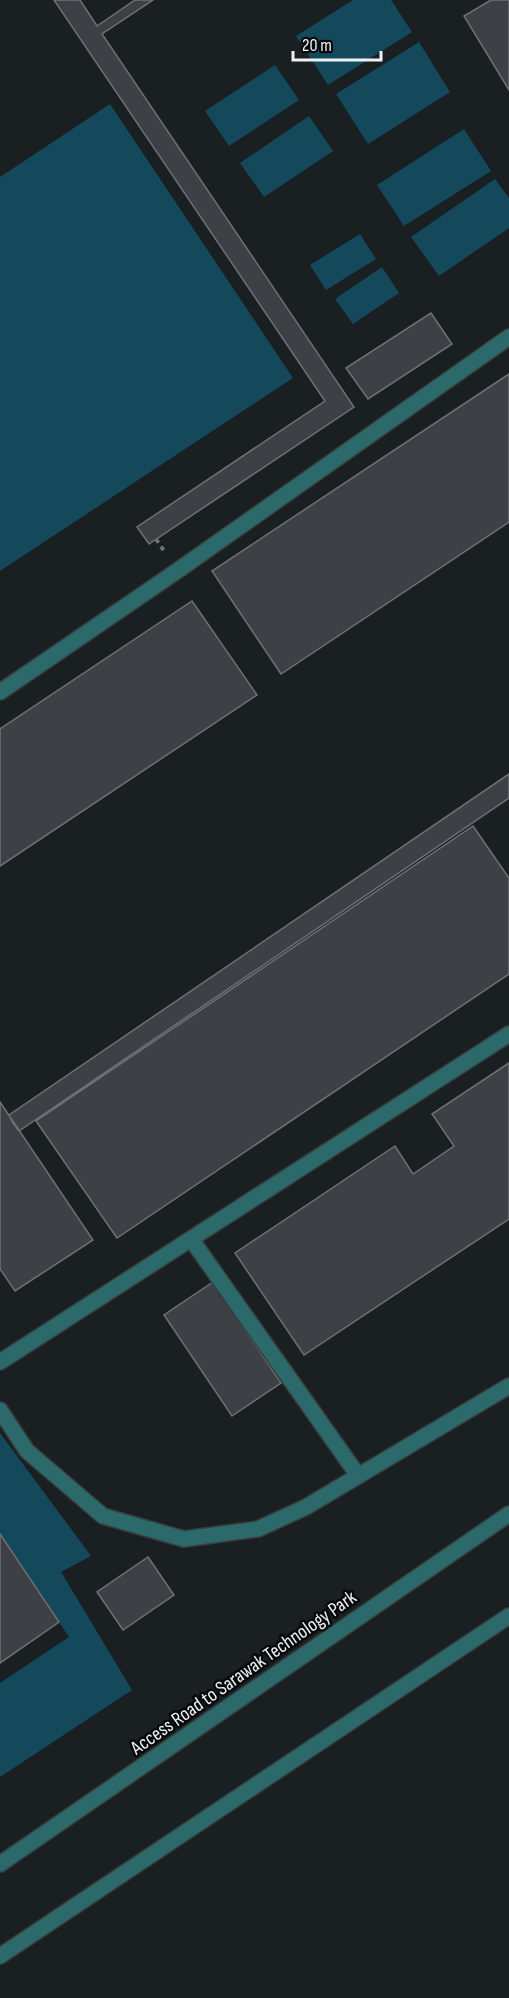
<svg xmlns="http://www.w3.org/2000/svg" width="509" height="1998" viewBox="0 0 509 1998" font-family="'Sofia Sans Condensed',sans-serif">
<rect width="100%" height="100%" fill="#1a2022"/>
<path fill="#14485b" d="M353 0H391L412 32 328 85 296 36Z
M419 42 450 92 368 144 336 94Z
M275 65 299 100 229 146 205 111Z
M110 104 293 378 0 571V177Z
M309 116 333 151 264 197 240 163Z
M464 129 491 171 404 226 377 185Z
M495 179 509 198V228L439 276 411 237Z
M360 234 376 259 326 290 310 265Z
M382 267 399 293 353 324 335 299Z
M0 1433 91 1556 61 1572 132 1690 0 1777V1683L69 1637 0 1534Z"/>
<path fill="#3d4146" stroke="#6d7177" stroke-width="1.5" d="M54 0H80L97 26 135 0H153L102 34 354 407 149 544 137 527 325 401Z
M491 0H509V90L464 16Z
M431 313 452 344 368 399 346 368Z
M509 374V522L281 674 212 571Z
M192 601 257 695 0 866V729Z
M509 774V798L19 1131 13 1123 9 1115Z
M473 826 509 878V974L117 1238 36 1121Z
M509 1063V1219L304 1355 235 1253 395 1146 413 1174 454 1146 432 1114Z
M0 1102 93 1240 15 1291 0 1269Z
M213 1282 281 1383 232 1416 164 1315Z
M0 1534 59 1622 0 1663Z
M148 1557 174 1595 123 1630 97 1592Z"/>
<g fill="none" stroke-linecap="round" stroke-linejoin="round">
<defs>
<path id="service" d="M0 692 177 571 509 337
M191 1239 357 1474
M0 1362 509 1034
M0 1410 27 1451 103 1516 184 1539 258 1529 306 1507 509 1386"/>
<path id="tertiary" d="M0 1864 509 1514
M0 1956 509 1616"/>
</defs>
<use href="#service" stroke="#383d3f" stroke-width="18"/>
<use href="#tertiary" stroke="#383d3f" stroke-width="18"/>
<path stroke="#6c7173" stroke-width="4" stroke-dasharray="4.5 4.5" stroke-linecap="butt" d="M156 539 166 554"/>
<use href="#service" stroke="#2b696a" stroke-width="15"/>
<use href="#tertiary" stroke="#2b696a" stroke-width="15"/>
</g>
<g text-anchor="middle" stroke-width="5" stroke-linejoin="round" paint-order="stroke">
<g font-size="20" fill="#edf1f3" stroke="#07090a">
<text transform="translate(243 1672) rotate(-35)" y="7">Access Road to Sarawak Technology Park</text>
</g>
</g>
<path d="M293 51v9h88v-9" fill="none" stroke="#edf1f3" stroke-width="3"/>
<text x="302" y="51" font-size="18" fill="#edf1f3" stroke="#07090a" stroke-width="4.5" paint-order="stroke">20 m</text>
</svg>
